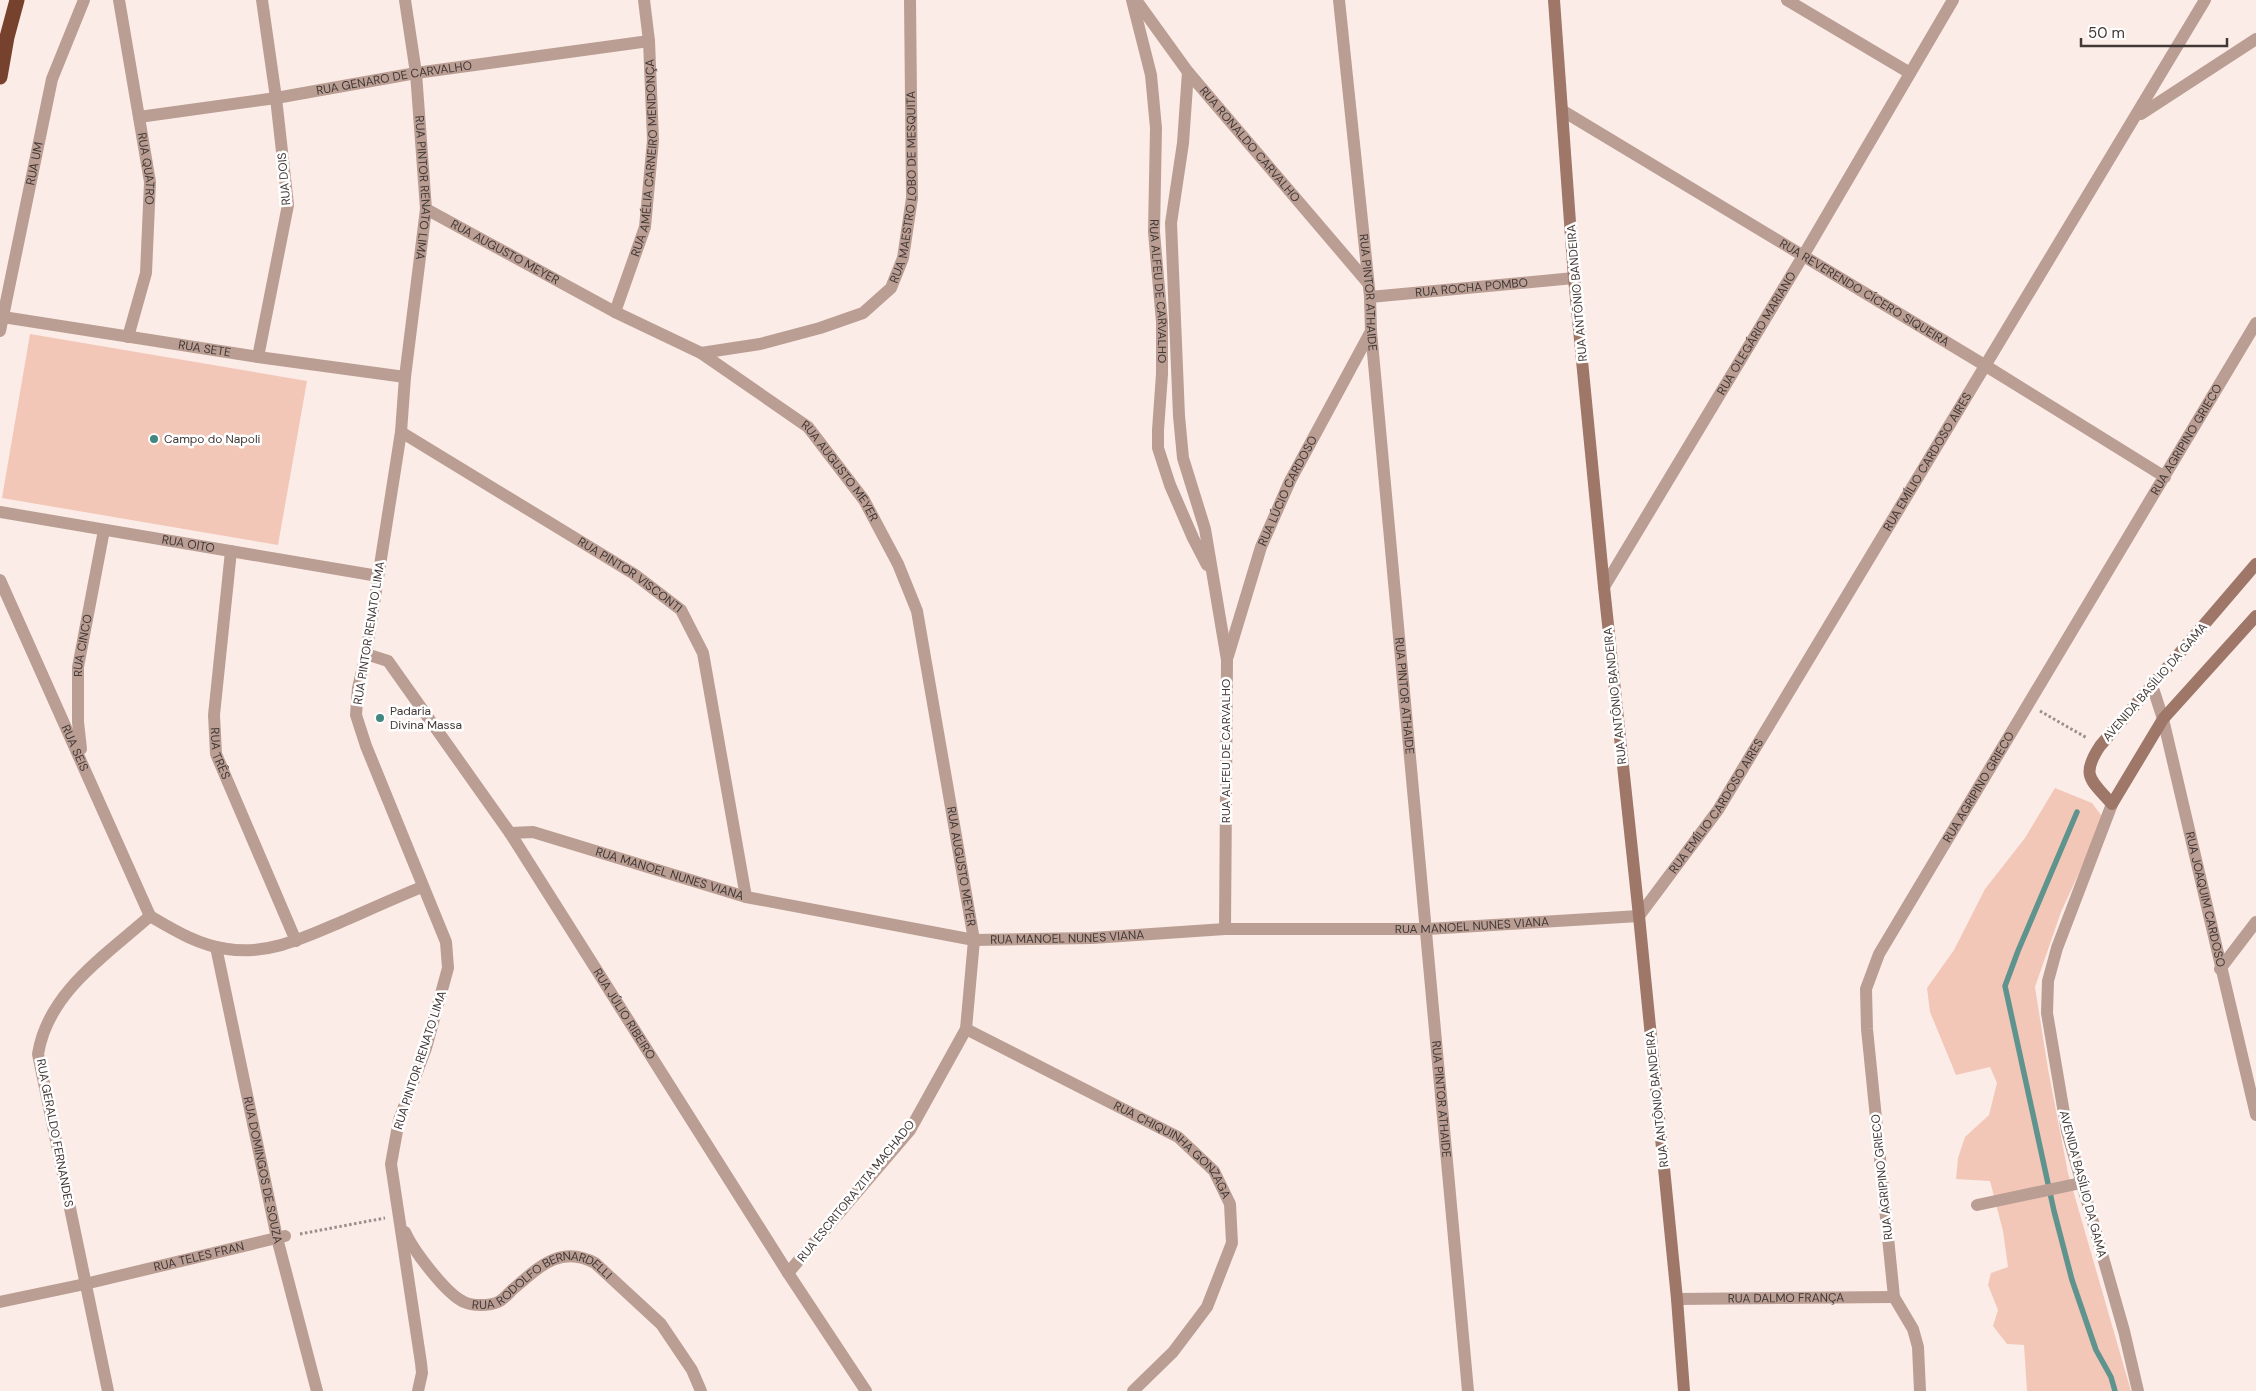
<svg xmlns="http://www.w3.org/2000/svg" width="2256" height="1391" viewBox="0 0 2256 1391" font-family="'DM Sans',sans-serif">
<rect width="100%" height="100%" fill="#fcece7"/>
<path fill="#f2c7b8" d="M30 334 307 381 278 545 2 498Z
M2055 788 2092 803 2104 819 2061 912 2035 987 2048 1069 2068 1173 2131 1391H2027L2024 1345 2007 1344 1993 1326 1998 1310 1988 1285 1991 1273 2008 1267 2003 1231 1990 1181 1956 1179 1958 1158 1965 1137 1989 1115 1997 1083 1990 1067 1956 1075 1930 1012 1927 988 1954 950 1985 889 2025 838Z"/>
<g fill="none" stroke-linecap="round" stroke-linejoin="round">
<path stroke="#5f938d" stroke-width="5.5" d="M2077 812 2018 951 2005 986 2054 1211 2072 1280 2096 1350 2111 1377 2115 1391"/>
<path stroke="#9a8e8a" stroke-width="3" stroke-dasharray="2.5 2.5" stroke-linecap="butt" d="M2040 711 2087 738
M300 1234 385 1218"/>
<g stroke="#ba9e94" stroke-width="12">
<path id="s1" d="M119 0 150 182 146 273 128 337"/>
<path id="s2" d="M405 0 416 73 426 209 405 377 401 432 366 654 358 688 356 715 366 746 446 942 448 968 426 1048 399 1120 391 1164 421 1363 422 1373 418 1391"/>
<path id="s3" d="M1132 0 1151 75 1156 128 1154 232 1162 322V374L1158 430V448L1170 485 1193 538 1207 565"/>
<path id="s4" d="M1136 0 1188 72 1368 283"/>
<path id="s5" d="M1339 0 1370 297 1371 331 1468 1391"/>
<path d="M1787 0 1910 73"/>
<path d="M1188 72 1183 143 1171 223 1179 416 1183 458 1205 529 1227 660 1225 929"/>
<path id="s6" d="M1563 111 1986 366 2165 477"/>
<path d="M2141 114 2256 39"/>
<path id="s7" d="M139 117 276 98 416 73 649 41"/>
<path id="s8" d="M426 209 615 312 701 353 808 427 864 500 898 564 917 611 974 940 966 1029 910 1130 788 1273"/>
<path id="s9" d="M1370 297 1574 278"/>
<path id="s10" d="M615 312 645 227 653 140 649 41 644 0"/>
<path id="s11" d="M3 317 258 357 405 377"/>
<path id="s12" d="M0 331 52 79 84 0"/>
<path id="s13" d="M701 353 760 344 820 328 863 313 891 288 903 258 912 198 910 0"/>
<path d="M258 357 288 205 276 98 262 0"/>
<path id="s14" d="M401 432 634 574 681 610 703 653 746 897"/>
<path id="s15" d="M0 512 378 576"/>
<path id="s16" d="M231 551 214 715 216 754 296 941"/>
<path id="s17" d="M0 580 150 916"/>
<path id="s18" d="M1604 587 1803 256 1953 0"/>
<path id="s19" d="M366 654 388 661 510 833 788 1273 866 1391"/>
<path id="s20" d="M1228 656 1261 547 1290 481 1371 331"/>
<path id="s21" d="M2152 685 2163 719 2256 1115"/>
<path id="s22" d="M81 749 78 722V667L104 530"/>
<path d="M2112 804 2057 948 2048 981 2047 1013 2067 1131 2124 1331 2138 1391"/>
<path id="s23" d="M510 833 533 832 746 897 974 940 1092 938 1225 929H1427L1639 916 1718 810 2205 0"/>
<path d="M150 916C174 930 198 945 227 949 270 956 310 935 348 919 373 908 397 897 422 887"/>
<path id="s24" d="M216 947 277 1238 317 1391"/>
<path d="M2220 969 2256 922"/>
<path id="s25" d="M966 1029 1178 1137 1214 1171 1230 1204 1232 1243 1207 1307 1173 1352 1133 1391"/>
<path d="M1977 1205 2081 1183"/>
<path id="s26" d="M405 1232C413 1250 446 1294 464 1302 472 1306 490 1306 498 1302 503 1300 508 1294 512 1290 538 1268 560 1244 595 1263L661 1324 692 1370 701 1391"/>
<path id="s27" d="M1677 1299 1894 1297"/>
<path id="s28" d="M0 1302 85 1284 285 1236"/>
<path d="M108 1391 38 1054C48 992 106 955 150 916"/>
<path id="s29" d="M1920 1391 1918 1347 1913 1329 1894 1297 1867 1029 1866 989 1879 954 2256 323"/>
</g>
<path stroke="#9e7769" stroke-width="12" d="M1554 0 1574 278 1604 587 1639 916 1677 1299 1684 1391
M2256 564 2100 746C2080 776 2091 780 2112 804L2163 719 2256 616"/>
<path stroke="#76422e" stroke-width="15" d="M0 77 7 37 17 0"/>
</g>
<g fill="#408780" stroke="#fff" stroke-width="2">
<circle cx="154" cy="439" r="5"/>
<circle cx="380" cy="718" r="5"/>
</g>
<g text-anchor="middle" stroke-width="5" stroke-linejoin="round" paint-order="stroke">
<g font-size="12" fill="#423835" stroke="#fff">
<text dy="4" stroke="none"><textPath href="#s7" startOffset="258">RUA GENARO DE CARVALHO</textPath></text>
<text dy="4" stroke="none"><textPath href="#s4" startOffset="184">RUA RONALDO CARVALHO</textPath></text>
<text dy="4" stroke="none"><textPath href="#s10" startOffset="159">RUA AMÉLIA CARNEIRO MENDONÇA</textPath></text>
<text dy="4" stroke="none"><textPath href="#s12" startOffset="171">RUA UM</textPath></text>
<text dy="4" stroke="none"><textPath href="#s1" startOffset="171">RUA QUATRO</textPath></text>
<text transform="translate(284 179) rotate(-95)" y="4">RUA DOIS</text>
<text dy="4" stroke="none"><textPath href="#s13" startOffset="308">RUA MAESTRO LOBO DE MESQUITA</textPath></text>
<text dy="4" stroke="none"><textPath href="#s2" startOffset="189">RUA PINTOR RENATO LIMA</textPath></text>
<text dy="4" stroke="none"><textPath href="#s8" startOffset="90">RUA AUGUSTO MEYER</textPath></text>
<text dy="4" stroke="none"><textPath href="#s9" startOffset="102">RUA ROCHA POMBO</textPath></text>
<text dy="4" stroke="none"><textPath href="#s3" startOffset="294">RUA ALFEU DE CARVALHO</textPath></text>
<text dy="4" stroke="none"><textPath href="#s5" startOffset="294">RUA PINTOR ATHAIDE</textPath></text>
<text transform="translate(1577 293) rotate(-95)" y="4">RUA ANTÔNIO BANDEIRA</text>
<text dy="4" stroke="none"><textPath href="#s6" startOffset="352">RUA REVERENDO CÍCERO SIQUEIRA</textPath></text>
<text dy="4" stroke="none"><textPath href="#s18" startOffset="296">RUA OLEGÁRIO MARIANO</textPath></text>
<text dy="4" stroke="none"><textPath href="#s11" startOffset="204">RUA SETE</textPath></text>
<text dy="4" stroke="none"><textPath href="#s29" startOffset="1046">RUA AGRIPINO GRIECO</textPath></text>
<text dy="4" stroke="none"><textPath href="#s23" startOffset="1682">RUA EMÍLIO CARDOSO AIRES</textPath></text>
<text dy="4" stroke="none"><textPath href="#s8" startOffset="495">RUA AUGUSTO MEYER</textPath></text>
<text dy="4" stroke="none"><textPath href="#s20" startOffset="176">RUA LÚCIO CARDOSO</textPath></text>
<text dy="4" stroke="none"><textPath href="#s15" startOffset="191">RUA OITO</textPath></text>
<text dy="4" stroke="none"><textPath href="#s14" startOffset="270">RUA PINTOR VISCONTI</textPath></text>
<text transform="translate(369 633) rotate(-81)" y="4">RUA PINTOR RENATO LIMA</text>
<text dy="4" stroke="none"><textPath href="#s22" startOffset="104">RUA CINCO</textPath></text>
<text transform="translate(2155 682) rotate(-49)" y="4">AVENIDA BASÍLIO DA GAMA</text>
<text dy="4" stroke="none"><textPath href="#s5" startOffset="699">RUA PINTOR ATHAIDE</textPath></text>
<text transform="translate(1615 696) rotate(-96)" y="4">RUA ANTÔNIO BANDEIRA</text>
<text dy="4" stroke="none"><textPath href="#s17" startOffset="184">RUA SEIS</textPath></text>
<text transform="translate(1226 751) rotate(-90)" y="4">RUA ALFEU DE CARVALHO</text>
<text dy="4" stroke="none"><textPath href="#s16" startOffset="204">RUA TRÊS</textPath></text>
<text dy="4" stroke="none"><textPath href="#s29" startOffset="641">RUA AGRIPINO GRIECO</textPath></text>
<text dy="4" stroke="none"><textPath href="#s23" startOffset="1278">RUA EMÍLIO CARDOSO AIRES</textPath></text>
<text dy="4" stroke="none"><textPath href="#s8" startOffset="915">RUA AUGUSTO MEYER</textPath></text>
<text dy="4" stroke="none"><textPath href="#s23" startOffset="166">RUA MANOEL NUNES VIANA</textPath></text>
<text dy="4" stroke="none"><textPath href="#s21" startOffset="221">RUA JOAQUIM CARDOSO</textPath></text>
<text dy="4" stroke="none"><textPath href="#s23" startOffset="976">RUA MANOEL NUNES VIANA</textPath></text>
<text dy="4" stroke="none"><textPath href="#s23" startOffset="571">RUA MANOEL NUNES VIANA</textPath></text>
<text dy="4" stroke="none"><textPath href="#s19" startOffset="448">RUA JÚLIO RIBEIRO</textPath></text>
<text transform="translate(420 1060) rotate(-72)" y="4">RUA PINTOR RENATO LIMA</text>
<text dy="4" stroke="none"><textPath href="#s5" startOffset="1104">RUA PINTOR ATHAIDE</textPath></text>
<text transform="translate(1657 1099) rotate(-96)" y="4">RUA ANTÔNIO BANDEIRA</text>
<text transform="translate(55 1133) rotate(79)" y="4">RUA GERALDO FERNANDES</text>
<text dy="4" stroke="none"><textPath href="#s25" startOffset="242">RUA CHIQUINHA GONZAGA</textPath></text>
<text dy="4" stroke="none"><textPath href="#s24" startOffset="228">RUA DOMINGOS DE SOUZA</textPath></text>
<text transform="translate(1882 1177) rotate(-96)" y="4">RUA AGRIPINO GRIECO</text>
<text transform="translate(2083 1184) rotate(75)" y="4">AVENIDA BASÍLIO DA GAMA</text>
<text transform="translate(856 1191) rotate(-51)" y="4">RUA ESCRITORA ZITA MACHADO</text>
<text dy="4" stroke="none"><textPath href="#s28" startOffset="204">RUA TELES FRAN</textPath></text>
<text dy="4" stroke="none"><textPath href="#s26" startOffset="181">RUA RODOLFO BERNARDELLI</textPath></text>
<text dy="4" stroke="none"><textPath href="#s27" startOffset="109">RUA DALMO FRANÇA</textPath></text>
</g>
<g font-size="12" fill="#423835" stroke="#fff" text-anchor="start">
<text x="164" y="443">Campo do Napoli</text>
<text x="390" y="715">Padaria<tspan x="390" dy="14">Divina Massa</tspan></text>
</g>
</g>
<path d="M2081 38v8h146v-8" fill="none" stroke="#423835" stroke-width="2.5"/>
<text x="2088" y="38" font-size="15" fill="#423835" stroke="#ffffff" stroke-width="4" paint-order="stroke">50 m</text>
</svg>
